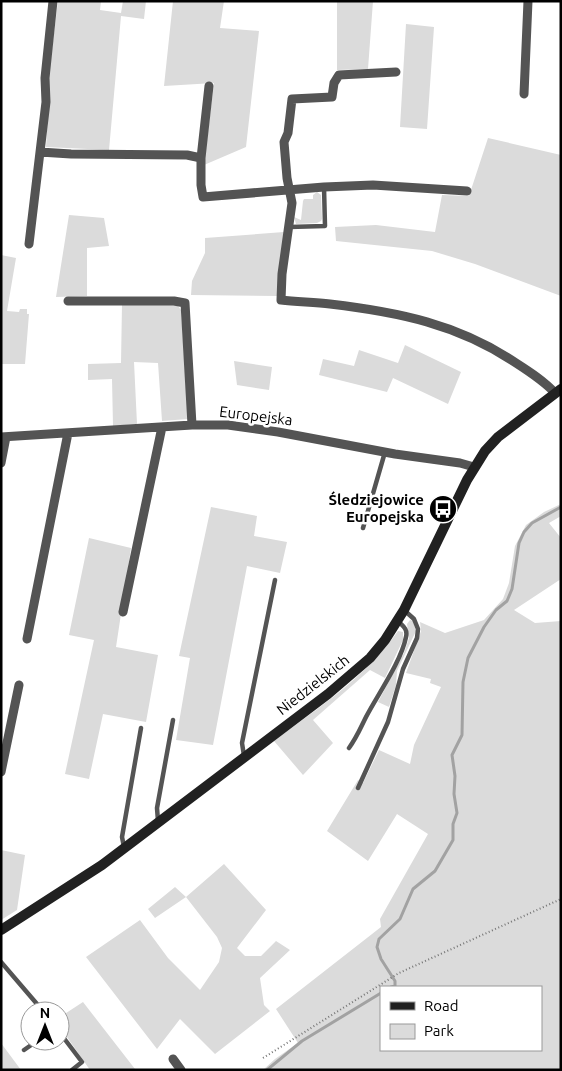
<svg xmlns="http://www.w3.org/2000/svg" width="562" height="1071" viewBox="0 0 562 1071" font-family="Ubuntu,sans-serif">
<rect width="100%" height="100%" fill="#fff"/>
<path fill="#dbdbdb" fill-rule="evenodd" d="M58 1H101L100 10 121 13 123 1H146L144 19 121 16 109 150 46 147 49 99 48 82Z
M173 1H224L220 28 259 31 246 147 204 165 214 83 164 86Z
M337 1H373L368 69 337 70Z
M406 24 434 27 427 129 400 127Z
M488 138 561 155V296L475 264 432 251 336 241 335 227 376 225 435 232 442 195 469 196Z
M317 192 321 195 322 219 321 221 317 223 296 224 294 217 301 220 303 201 304 199H313V195Z
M69 215 104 218 109 246 87 248V296L56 297Z
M284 232 278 296 191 295 192 281 205 253V238Z
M1 255 16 258 7 311 19 312 20 309H27V314H29L25 364H1Z
M122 304 174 305 178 306 181 310 188 419 162 421 158 363 134 362 137 424 113 426 112 379 88 380V364L121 363Z
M405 345 461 372 448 404 393 378 387 392 319 375 323 359 354 366 359 350 398 363Z
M234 361 272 367 269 390 237 385Z
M561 504V516L549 523 561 538V579L514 610 535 623 561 621V1070H263L275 1059 298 1043 276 1009 381 927 380 919 428 834 397 814 368 861 327 831 358 780 363 783 379 750 410 764 414 745 441 687 430 683 431 679 406 673 421 631 420 622 445 633 484 620 503 599 509 583 515 546 526 525 544 512ZM381 987H541V1050H381Z
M211 507 257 516 254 536 287 542 280 573 247 566 213 745 176 740 190 658 179 656Z
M89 538 131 548 116 647 158 655 146 722 103 714 89 779 65 774 94 640 69 635Z
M410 620 413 621 416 631 397 671 396 685 389 707 378 702 404 653 409 638 407 624Z
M398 631 403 632V640L385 678 370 670 313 720 333 743 303 775 274 741C318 708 366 677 398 631Z
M1 850 25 855 17 910 1 920Z
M224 864 266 910 237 948 245 956H261L276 941 290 950 260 978 264 1005 270 1011 215 1054 180 1019 157 1049 86 957 140 920 168 958 200 990 219 962 222 948 217 937 186 897 155 918 148 909 175 887 186 897Z
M83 1002 135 1069 134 1070H90L60 1027V1017Z
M1 1043 21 1070H1Z"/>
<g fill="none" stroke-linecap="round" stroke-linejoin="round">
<path stroke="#a2a2a2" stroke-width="3" d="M391 987 395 986V981L381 959 377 947 379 939 400 919 413 889 435 871 453 840V824L457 813 454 794 455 776 452 755 462 735 463 682 468 658 484 627 496 610 507 601 512 589 519 543 524 532 532 523 561 507
M267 1070 302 1041 381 993"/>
<path stroke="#767676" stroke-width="2" stroke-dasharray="1 2.5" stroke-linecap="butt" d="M263 1058 399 973 561 899"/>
<path stroke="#545454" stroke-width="4.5" d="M289 227 325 226 324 187
M363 528 385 452
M349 748C357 737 360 729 366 717 378 694 401 662 406 637 408 629 403 626 398 621
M244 756 242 743 275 580
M358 788 388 722 403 669 417 638 418 629 414 619 404 610
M158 821 157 808 173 720
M124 847 122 837 141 728
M1 962 43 1011
M60 1033 82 1062 72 1070
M24 1050 37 1041"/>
<path stroke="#545454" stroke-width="9" d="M396 72 339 75 334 83 332 97 292 99 288 133 284 142 287 178 292 203 282 274 281 300C297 302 314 302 330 304 398 312 458 324 516 363 530 372 544 381 555 393
M524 94 528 1
M40 152 46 102 45 78 53 1
M201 158 209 86
M29 244 40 152 71 154 187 155 201 158V185L203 197 324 187 373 185 467 191
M68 301H174L185 303 192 425
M1 437 192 425H228L278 432 395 454 460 463 474 467
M1 463 6 437
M123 612 162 427
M27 639 68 433
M1 772 19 685
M173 1059 181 1070"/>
<path stroke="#212121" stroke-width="10" d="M1 930 102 865 328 694 370 658 385 640 404 610 467 480 485 451 498 437 561 389"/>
</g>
<defs>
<symbol id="bus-disc" viewBox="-11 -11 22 22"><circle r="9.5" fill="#000" stroke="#fff"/><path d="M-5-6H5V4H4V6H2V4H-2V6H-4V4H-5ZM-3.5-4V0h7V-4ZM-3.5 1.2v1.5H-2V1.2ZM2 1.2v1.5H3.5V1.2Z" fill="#fff"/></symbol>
</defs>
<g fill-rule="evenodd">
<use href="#bus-disc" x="427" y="493" width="32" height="32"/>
</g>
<g text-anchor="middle" stroke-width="5" stroke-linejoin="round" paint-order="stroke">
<g font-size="15" fill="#000" stroke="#fff">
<text transform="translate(256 416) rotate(7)" y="5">Europejska</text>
<text transform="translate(313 685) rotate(-38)" y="5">Niedzielskich</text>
</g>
<g font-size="15" font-weight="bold" fill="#000" stroke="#fff" text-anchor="end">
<text x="424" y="505">Śledziejowice<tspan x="424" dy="17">Europejska</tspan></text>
</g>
</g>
<rect width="562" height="1071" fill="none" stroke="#000000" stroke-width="5"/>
<rect x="380" y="986" width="162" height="65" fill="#ffffff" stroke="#999999"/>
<rect x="390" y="1002" width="25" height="8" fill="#212121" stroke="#999999"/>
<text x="424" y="1011" font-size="15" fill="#000000">Road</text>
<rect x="390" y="1024" width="25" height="15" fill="#dbdbdb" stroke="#999999"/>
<text x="424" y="1036" font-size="15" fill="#000000">Park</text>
<g transform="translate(45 1026)"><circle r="24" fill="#ffffff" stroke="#999999"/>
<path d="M0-4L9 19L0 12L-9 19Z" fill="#000000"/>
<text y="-8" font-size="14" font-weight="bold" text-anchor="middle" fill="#000000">N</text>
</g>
</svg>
